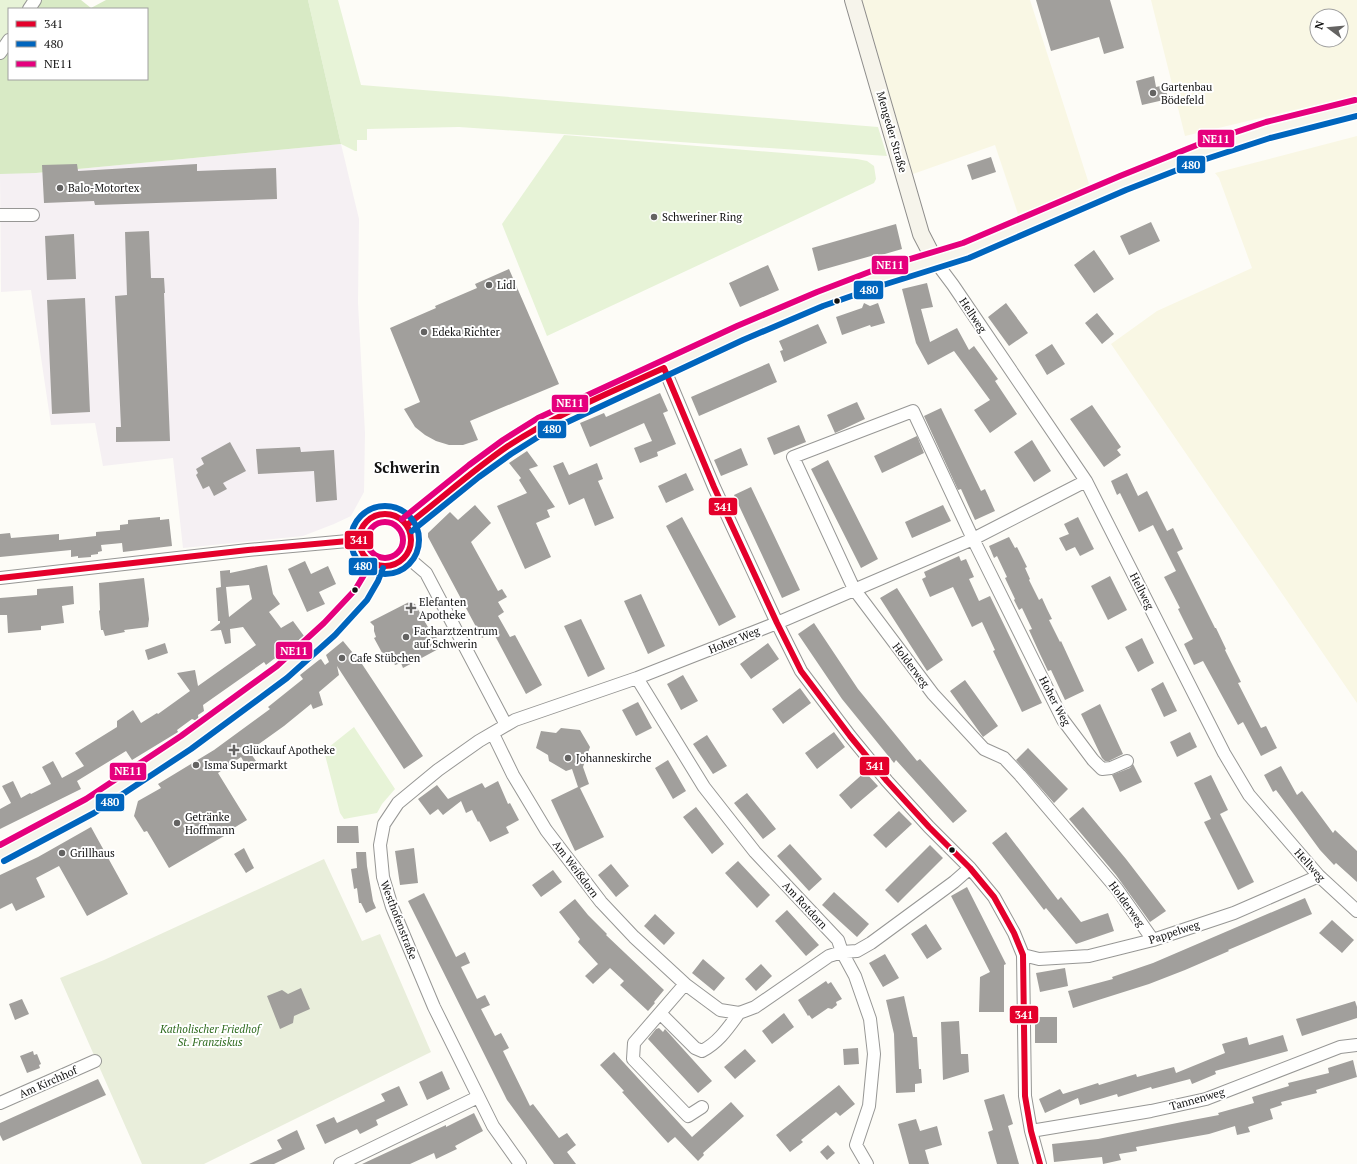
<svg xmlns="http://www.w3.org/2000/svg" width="1357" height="1164" viewBox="0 0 1357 1164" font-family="'PT Serif',serif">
<rect width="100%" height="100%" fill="#fdfcf7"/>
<path fill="#f5f0f3" d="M341 144 359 219 358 303 365 433 364 492 351 516 334 524 303 536 183 548 173 458 103 466 95 423 51 425 31 290 1 292 0 172 36 173Z"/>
<path fill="#f9f7e4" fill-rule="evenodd" d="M862 0H1030L1090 187 1018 214 995 145 913 174Z
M1151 0H1357V95L1185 136ZM1317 16H1341V40H1317Z
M1357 136V703L1111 344 1157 311 1252 268 1219 178 1215 173Z"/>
<path fill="#e7f3d7" d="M0 0H33L26 9H9V31L0 43Z
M308 0H338L361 85 878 127 887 156 459 127 367 129V140H357V151H355L341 144Z
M564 135 857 159 867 161 874 166 876 179 874 183 547 336 502 224Z
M354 727 395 789 382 804 377 813 344 819 340 813 324 751Z"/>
<path fill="#d8eac5" d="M33 0H81L91 8 106 0H308L341 144 36 173 0 174V43L9 31V79H147V9H26Z"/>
<path fill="#e9eedb" d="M324 859 362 941 380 934 431 1052 204 1164H142L60 978 104 960Z"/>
<path fill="#a19f9c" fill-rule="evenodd" d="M1036 0H1110L1124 48 1104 54 1099 37 1051 51Z
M1154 76 1156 87 1165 85 1168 99 1142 105 1136 81Z
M991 157 996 172 972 180 967 165Z
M77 164 78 171 197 164V171L276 168 277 199 95 205 94 201 44 203 42 165Z
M1151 222 1160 241 1129 255 1120 236Z
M896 224 902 249 878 256V254L818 271 812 248Z
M149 231 151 278H164L165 293H164L170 441 116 442V427H121L115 296 127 295 125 232Z
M74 234 76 279 47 280 45 236Z
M1094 250 1114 279 1094 293 1074 265Z
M768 265 779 290 740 307 729 283Z
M509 269 559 384 470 421 478 440 463 445H449L436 441 425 435 415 427 404 409 420 402 390 328 436 308 435 306 477 288 475 284Z
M927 283 933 307 921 309 930 342 957 328 969 350 974 346 998 379 995 381 1017 414 990 433 974 410 990 400 954 351 928 365 916 343 902 289Z
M85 298 90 412 52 414 47 300Z
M864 303 870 306 878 303 885 323 871 327 870 325 842 335 836 317 862 308Z
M1006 303 1028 333 1009 346 988 317Z
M1097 313 1114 334 1102 344 1085 323Z
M818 324 827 343 784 362 780 351 783 350 779 341Z
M1052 344 1065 364 1047 375 1035 355Z
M769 363 777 382 699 416 691 397Z
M660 393 668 411 663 413 676 444 657 452 658 456 640 463 634 448 652 441 644 423 590 447 580 423 604 413 606 417Z
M857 402 865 419 835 433 827 415Z
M1092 405 1121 447 1117 450 1121 455 1104 467 1070 419Z
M941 408 981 491 985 489 995 511 975 520 961 489 958 490 924 416Z
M799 425 806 442 774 455 767 438Z
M917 436 924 453 882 473 874 456Z
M1032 440 1051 471 1034 482 1014 452Z
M230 442 246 471 223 483 227 489 214 496 209 486 203 489 196 475 198 473 196 469 204 464 201 458Z
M300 447 301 452 334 450 337 500 316 502 314 471 258 474 256 449Z
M741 448 748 465 721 476 714 460Z
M527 451 538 466 529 469 555 507 547 510 550 517 536 523 551 557 525 569 497 506 527 493 519 480 521 478 509 463Z
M828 460 878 559 861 568 811 469Z
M563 462 569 475 597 463 603 479 598 481 614 518 595 526 584 498 569 505 553 466Z
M686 473 694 490 666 503 658 486Z
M1127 473 1138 496 1147 491 1167 531 1173 528 1183 549 1177 552 1215 628H1216L1226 649 1225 650 1241 682 1238 683 1261 728 1266 726 1277 748 1261 756 1243 722 1238 725 1203 661 1194 665 1184 644 1193 639 1178 609 1180 608 1164 577 1176 571 1153 525 1139 532 1120 493 1117 495 1111 481Z
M751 487 800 590 782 598 734 495Z
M475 505 491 523 471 542 498 591 502 589 507 597 498 602 504 612 498 616 510 637 515 635 542 685 526 694 493 632 482 638 428 537V533L450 512 458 520Z
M943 505 951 521 912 538 905 522Z
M160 517V520L169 519 172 546 123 552 122 543 101 545 102 551 98 552V554L91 555V557L78 558V556L71 557V550L0 557V534L10 533 11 538 59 534V540L96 536V532L120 530V525L128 524V520Z
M682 517 736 617 719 626 666 526Z
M1078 517 1094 549 1080 556 1075 547 1066 551 1059 538 1069 534 1064 524Z
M1009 537 1015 548 1017 547 1027 567 1025 568 1030 579 1029 580 1039 600 1042 598 1047 609 1052 619 1049 620 1060 642 1061 641 1084 691 1065 700 1051 670 1048 671 1039 652 1029 630 1032 629 1022 608 1019 610 1014 600 1015 599 1005 578 1007 577 997 556 994 558 989 546Z
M959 556 961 561 966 559 974 577 969 579 979 601 990 596 1042 703 1022 712 993 651 995 650 982 622 972 627 953 587 930 597 922 579 926 577 924 572Z
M305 561 311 574 328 566 336 584 319 592 325 604 307 612 288 569Z
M267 565 273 594 280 604 269 612 281 628 293 621 304 636 266 665 264 662 203 705 204 711 198 715 199 722 192 719 177 730 178 732 132 760 126 751 77 781 81 789 0 829V809L11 803 2 786 13 781 21 798 30 793 31 794 51 784 42 767 53 761 62 778 84 766 75 753 117 727V721L133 710 141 723 157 713 158 714 190 691 177 673 195 670 198 686 256 645 243 627 230 629 231 643 225 644 221 630 210 631 220 623V621H218L216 588 221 587 220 571 230 570V573ZM249 585 252 599 229 617 226 587Z
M1110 576 1127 610 1108 620 1091 586Z
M144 578 149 619 148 627 124 630 125 632 105 636 103 630H101L99 611 100 610 99 583Z
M73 586 74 604 62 606 64 623 41 626V630L8 633 7 615H0V598L37 595V589Z
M897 588 943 660 927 671 880 598Z
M641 594 665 646 648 654 624 601Z
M409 602 415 604 429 629 431 628 442 647 403 668 401 663 395 665 391 657 386 660 374 638 376 637 374 631V626L370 622Z
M581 619 605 669 588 677 564 626Z
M814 623 858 689 917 761 920 759 967 811 953 823 896 760 894 763 842 699 798 634Z
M1142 638 1154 663 1138 672 1125 647Z
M343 641 362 664 423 756 404 769 337 666 339 675 319 692 323 705 313 709 311 704 284 726 249 751 256 761 247 767 241 757 218 773 247 820 222 835 224 836 169 868 147 831 144 832 134 816 138 801 161 788 158 784 214 750 270 709 268 707 303 679 300 675 319 660 321 659 325 665 329 662 326 655Z
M165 643 168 653 148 660 145 650Z
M768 643 779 659 751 679 740 664Z
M683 675 698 701 681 710 667 684Z
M965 680 998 726 983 737 950 691Z
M1163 682 1177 711 1164 717 1151 689Z
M800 688 811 703 783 724 772 709Z
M638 702 652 728 636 736 622 710Z
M1100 704 1123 754 1109 761H1105L1102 758 1081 714Z
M561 728 580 730 590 747 583 767 589 784 580 788 604 837 575 851 551 800 578 787 572 769 566 771 549 761 548 755 536 748 541 731 556 733Z
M834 732 845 747 817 769 805 753Z
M1190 732 1197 747 1177 757 1170 742Z
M707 735 727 766 713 774 693 744Z
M1028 748 1068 789 1054 803 1016 760Z
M668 760 686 791 673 799 655 768Z
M1133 764 1142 782 1120 792 1112 775 1130 768Z
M1281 766 1297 795 1302 791 1333 833 1335 830 1357 851V882L1336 863 1334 865 1320 850 1276 790 1273 792 1264 775Z
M865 772 878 786 851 809 839 795Z
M1211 775 1228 810 1220 814 1254 882 1238 890 1204 822 1211 819 1194 783Z
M498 781 508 804 510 803 519 820 506 827 509 833 490 842 479 821 478 822 472 810 466 813 461 801 443 815 438 809 430 815 418 799 437 785 448 799 482 783 485 788Z
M747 793 776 829 763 839 734 803Z
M696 807 724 844 712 854 683 817Z
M1083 807 1126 859 1166 911 1150 922 1116 875 1069 819Z
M899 811 912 824 886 848 873 835Z
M337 826H358L359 843H337Z
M91 827 128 894 87 916 59 866 36 878 45 897 16 911 12 903 0 909V875L38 857Z
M1006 832 1058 900 1061 897 1081 922 1108 913 1114 931 1076 944 1046 908 1044 910 992 843Z
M790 844 822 879 809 891 777 856Z
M930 845 943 858 898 903 885 890Z
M244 848 254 868 246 873 234 854Z
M414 848 418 883 400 885 395 851Z
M356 852H366L367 866 373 901 376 908 366 913 361 903H359L357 888 354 889 351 869 357 868Z
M738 861 770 895 757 908 725 873Z
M611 864 629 886 616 897 598 875Z
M553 870 562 882 541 897 532 885Z
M967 887 1006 964 1004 965V1012H979L980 977 990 972 951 896Z
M834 892 869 924 857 937 822 905Z
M424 893 456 957 465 952 470 963 461 967 477 999 485 995 490 1005 481 1009 495 1036 501 1033 509 1048 503 1051 530 1106 533 1104 559 1138 567 1133 576 1145 567 1152 576 1164H554L507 1100 408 901Z
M1305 898 1312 914 1228 950 1229 951 1185 970 1149 984 1073 1008 1068 991 1113 979 1112 977 1153 963Z
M575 899 588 915 607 934 606 935 664 990 654 1002 655 1003 648 1011 620 985 624 981 610 968 593 984 585 976 598 964 578 942 580 939 559 912Z
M787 910 819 945 806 956 775 921Z
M655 914 675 933 664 945 644 926Z
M1332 920 1354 940 1342 953 1319 933Z
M926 924 942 949 927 959 911 934Z
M885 954 899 978 883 987 869 963Z
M703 959 725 978 714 991 692 973Z
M761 964 772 976 756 991 745 979Z
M1065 968 1068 986 1040 992 1036 973Z
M826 981 828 984 831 982 842 999 836 1002 837 1005 832 1009 828 1008 812 1019 809 1015 808 1016 798 1000Z
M301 988 310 1009 294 1016 293 1023 280 1029 267 996 282 990 288 994Z
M904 996 913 1037H917L919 1069H921L922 1083 915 1084V1092L896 1093 894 1034 886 1000Z
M22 999 29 1014 15 1020 9 1004Z
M1355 1001 1357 1007V1018L1302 1036 1296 1019Z
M784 1013 794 1027 772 1044 762 1031Z
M1035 1017H1057V1043H1035Z
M959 1021 961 1054H968L969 1072 943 1080 941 1022Z
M659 1028 663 1032 665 1029 712 1081 698 1093 648 1039 656 1029Z
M1283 1035 1288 1051 1215 1071 1216 1074 1192 1084 1190 1079 1152 1089 1151 1087 1118 1097 1117 1094 1080 1105 1078 1098 1045 1113 1039 1099 1060 1089 1063 1094 1098 1083 1099 1085 1136 1074 1137 1077 1174 1067 1176 1073 1225 1053 1222 1044 1247 1037 1249 1045Z
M858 1048 859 1064 844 1065 843 1049Z
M745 1049 756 1061 735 1079 724 1067Z
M33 1051 34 1055 37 1054 41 1064 39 1065 40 1068 27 1073 20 1056Z
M614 1052 692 1137 731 1102 744 1116 703 1153 704 1155 698 1161 675 1137 668 1143 622 1092 624 1091 600 1065Z
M1353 1060 1357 1077 1316 1090 1317 1093 1281 1102 1282 1105 1270 1109 1273 1119 1248 1127 1250 1132 1237 1135 1235 1126 1209 1134 1136 1147 1137 1151 1119 1154 1121 1160 1103 1164 1102 1157 1054 1162 1052 1144 1098 1139 1182 1122 1219 1115 1218 1113 1254 1103 1252 1097 1289 1086 1288 1083 1329 1073 1328 1068Z
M442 1071 450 1089 427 1100 419 1082Z
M98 1079 106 1095 3 1141 0 1135V1123Z
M839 1085 855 1104 840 1116 836 1112 801 1140 803 1142 790 1152 776 1135Z
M399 1086 408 1105 376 1120 378 1125 360 1134 357 1129 325 1144 316 1125 334 1117 337 1123 385 1101 381 1094Z
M1004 1094 1013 1124 1008 1126 1019 1164H997L988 1132 993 1130 984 1100Z
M474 1113 483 1131 455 1146 457 1149 436 1159 434 1153 410 1164H362L446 1125V1127Z
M916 1119 920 1131 937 1126 942 1145 925 1150 929 1164H909L903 1142 898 1124Z
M297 1130 305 1149 274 1164H249L282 1149 277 1140Z
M828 1145 835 1153 827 1160 820 1152Z"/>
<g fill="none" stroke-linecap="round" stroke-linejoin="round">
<defs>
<path id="street" d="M29 9 35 0
M0 53 9 40
M0 215H33
M935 261 953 285 1086 481 1224 753 1249 795 1319 876 1357 911
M664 368 714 487 777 623 801 671 850 736 887 781 929 827 970 868 994 897 1014 933 1023 955 1025 1096 1031 1131 1040 1164
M406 556 426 573 506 725
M0 578 248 550 359 540
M637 678 704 787 755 852 838 940 842 952 855 976 870 1019 874 1054 869 1106 856 1145 867 1164
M493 734 513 775 546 830 601 902 634 937 685 984 720 1010 739 1013 755 1007 829 956 842 952 857 951 871 943 954 882 970 868
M1127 761 1111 768 1102 769 1093 760 1063 720 973 539 913 411 793 457 854 589 933 694 984 749 1004 758 1020 775 1117 889 1153 940
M1023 955 1039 959 1089 956 1153 940 1234 913 1319 876
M685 984 634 1043 633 1059 688 1116 702 1107
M660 1013 695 1048 702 1051C719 1042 728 1028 739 1013
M0 1103 95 1061
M1031 1131 1151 1111 1206 1099 1340 1047 1357 1045
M340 1164 478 1097
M520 1164 493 1126 434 1007 392 907 383 877 380 845 384 824 398 803 438 770 479 741 515 720 637 678 777 623 973 539 1086 481"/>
<path id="secondary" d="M853 0 921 234 935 261
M359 540a26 26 0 1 1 52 0a26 26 0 1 1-52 0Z
M407 525 474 471 507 447 542 425 709 348 740 333 820 299 880 277 966 251 1123 183 1200 152 1268 130 1357 108
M0 854 90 806 186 743 282 672 330 629 361 595 371 578 376 565"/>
</defs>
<use href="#street" stroke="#979795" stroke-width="14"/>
<use href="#secondary" stroke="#8e8d8b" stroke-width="18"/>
<use href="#street" stroke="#fffffe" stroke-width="12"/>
<use href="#secondary" stroke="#f6f4eb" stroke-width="16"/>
<defs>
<path id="bus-1" d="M664 368 714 487 777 623 801 671 850 736 887 781 929 827 970 868 994 897 1014 933 1023 955 1025 1096 1031 1131 1040 1164
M359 540a26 26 0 1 1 52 0a26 26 0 1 1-52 0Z
M407 525C441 499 473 470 508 446 557 414 611 392 664 368
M0 578 248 550 359 540"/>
<path id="bus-2" d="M351 540a34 34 0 1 1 68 0a34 34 0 1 1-68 0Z
M412 531 479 477 511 454 546 432 743 340 823 306 883 285 969 258 1126 190 1203 160 1270 138 1357 116
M4 861 94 813 191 749 287 678 335 635 367 600 378 581 383 568"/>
<path id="bus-3" d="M402 519 469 465 503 440 538 418 737 326 817 292 877 269 963 243 1120 176 1197 145 1266 122 1355 100
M367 540a18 18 0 1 1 36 0a18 18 0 1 1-36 0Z
M0 845 86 799 181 736 277 666 324 623 355 590 364 575 369 562"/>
</defs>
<use href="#bus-1" stroke="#fff" stroke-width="9"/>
<use href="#bus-2" stroke="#fff" stroke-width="9"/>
<use href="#bus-3" stroke="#fff" stroke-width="9"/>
<use href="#bus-1" stroke="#e4002b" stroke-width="6"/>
<use href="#bus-2" stroke="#0065bd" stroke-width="6"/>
<use href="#bus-3" stroke="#e5007d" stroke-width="6"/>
</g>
<g fill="#646362" stroke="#fff" stroke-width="1.5">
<circle cx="1153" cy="93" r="4"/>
<circle cx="60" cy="188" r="4"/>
<circle cx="654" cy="217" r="4"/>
<circle cx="489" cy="285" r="4"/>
<circle cx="424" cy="332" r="4"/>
<path d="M409 602h4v4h4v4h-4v4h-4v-4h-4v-4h4z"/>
<circle cx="406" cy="637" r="4"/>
<circle cx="342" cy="658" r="4"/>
<path d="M232 744h4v4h4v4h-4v4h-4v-4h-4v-4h4z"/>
<circle cx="568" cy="758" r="4"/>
<circle cx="196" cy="765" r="4"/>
<circle cx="177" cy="823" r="4"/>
<circle cx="62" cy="853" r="4"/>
</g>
<g fill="#111" stroke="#fff" stroke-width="1.5">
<circle cx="837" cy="301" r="3.5"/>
<circle cx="355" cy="590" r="3.5"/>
<circle cx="952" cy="850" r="3.5"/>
</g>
<g text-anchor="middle" stroke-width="4" stroke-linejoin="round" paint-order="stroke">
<g font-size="11" fill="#111" stroke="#fff" text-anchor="start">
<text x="1161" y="91">Gartenbau<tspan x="1161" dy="13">Bödefeld</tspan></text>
<text x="68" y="192">Balo-Motortex</text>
<text x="662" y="221">Schweriner Ring</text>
<text x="497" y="289">Lidl</text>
<text x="432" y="336">Edeka Richter</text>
<text x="419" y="606">Elefanten<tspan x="419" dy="13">Apotheke</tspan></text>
<text x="414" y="635">Facharztzentrum<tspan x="414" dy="13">auf Schwerin</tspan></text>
<text x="350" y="662">Cafe Stübchen</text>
<text x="242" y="754">Glückauf Apotheke</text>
<text x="576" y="762">Johanneskirche</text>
<text x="204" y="769">Isma Supermarkt</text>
<text x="185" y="821">Getränke<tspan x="185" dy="13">Hoffmann</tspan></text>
<text x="70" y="857">Grillhaus</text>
</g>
<g font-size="11" fill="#111" stroke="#fff">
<text transform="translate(892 132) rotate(74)" y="4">Mengeder Straße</text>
<text transform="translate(973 315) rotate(56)" y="4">Hellweg</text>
<text transform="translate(1142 591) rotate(63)" y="4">Hellweg</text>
<text transform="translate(734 640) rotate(-22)" y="4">Hoher Weg</text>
<text transform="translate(911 665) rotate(53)" y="4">Holderweg</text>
<text transform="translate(1055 701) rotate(62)" y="4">Hoher Weg</text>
<text transform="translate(1310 865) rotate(48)" y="4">Hellweg</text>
<text transform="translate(576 869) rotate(53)" y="4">Am Weißdorn</text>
<text transform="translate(1127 904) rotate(54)" y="4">Holderweg</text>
<text transform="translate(805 905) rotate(47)" y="4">Am Rotdorn</text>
<text transform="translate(399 920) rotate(69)" y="4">Westhofenstraße</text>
<text transform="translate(1174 932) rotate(-18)" y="4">Pappelweg</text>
<text transform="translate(48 1082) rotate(-24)" y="4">Am Kirchhof</text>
<text transform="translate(1197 1099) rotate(-16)" y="4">Tannenweg</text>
</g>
<g font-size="11" font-style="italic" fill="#2f6b1f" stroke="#fff">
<text x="210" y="1033">Katholischer Friedhof<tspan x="210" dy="13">St. Franziskus</tspan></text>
</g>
<g font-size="15" font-weight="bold" fill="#111" stroke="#fff">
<text x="407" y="473">Schwerin</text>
</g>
</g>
<g stroke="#fff" stroke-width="1.5">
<rect x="1197" y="129" width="38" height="19" rx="4" fill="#e5007d"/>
<rect x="1176" y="155" width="30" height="19" rx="4" fill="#0065bd"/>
<rect x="871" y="255" width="38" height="20" rx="4" fill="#e5007d"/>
<rect x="853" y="280" width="31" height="20" rx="4" fill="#0065bd"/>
<rect x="551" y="394" width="38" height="19" rx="4" fill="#e5007d"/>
<rect x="537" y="420" width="30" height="19" rx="4" fill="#0065bd"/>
<rect x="708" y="497" width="30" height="19" rx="4" fill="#e4002b"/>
<rect x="344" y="530" width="30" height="20" rx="4" fill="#e4002b"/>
<rect x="348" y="557" width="30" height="19" rx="4" fill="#0065bd"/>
<rect x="275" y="641" width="38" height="19" rx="4" fill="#e5007d"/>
<rect x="859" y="756" width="31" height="20" rx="4" fill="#e4002b"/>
<rect x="109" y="762" width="38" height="19" rx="4" fill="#e5007d"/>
<rect x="95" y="793" width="30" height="19" rx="4" fill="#0065bd"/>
<rect x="1009" y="1005" width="30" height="19" rx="4" fill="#e4002b"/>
</g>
<g font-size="11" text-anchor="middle" font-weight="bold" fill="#fff">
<text x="1216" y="143">NE11</text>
<text x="1191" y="169">480</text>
<text x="890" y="269">NE11</text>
<text x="869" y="294">480</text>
<text x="570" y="407">NE11</text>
<text x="552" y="433">480</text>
<text x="723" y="511">341</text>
<text x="359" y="544">341</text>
<text x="363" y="570">480</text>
<text x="294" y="655">NE11</text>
<text x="875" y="770">341</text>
<text x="128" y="775">NE11</text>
<text x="110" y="806">480</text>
<text x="1024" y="1019">341</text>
</g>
<rect x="8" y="8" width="140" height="72" fill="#ffffff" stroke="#a0a0a0"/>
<rect x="16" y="21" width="20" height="6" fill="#e4002b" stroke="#a0a0a0"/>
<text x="44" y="28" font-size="12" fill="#111111">341</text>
<rect x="16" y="41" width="20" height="6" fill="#0065bd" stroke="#a0a0a0"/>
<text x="44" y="48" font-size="12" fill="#111111">480</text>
<rect x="16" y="61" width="20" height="6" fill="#e5007d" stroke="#a0a0a0"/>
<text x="44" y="68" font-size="12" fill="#111111">NE11</text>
<g transform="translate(1329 28) rotate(286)"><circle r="19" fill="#ffffff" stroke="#a0a0a0"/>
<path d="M0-3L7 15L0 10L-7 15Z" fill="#646362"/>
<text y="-6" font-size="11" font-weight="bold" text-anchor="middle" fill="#111111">N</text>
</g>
</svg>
